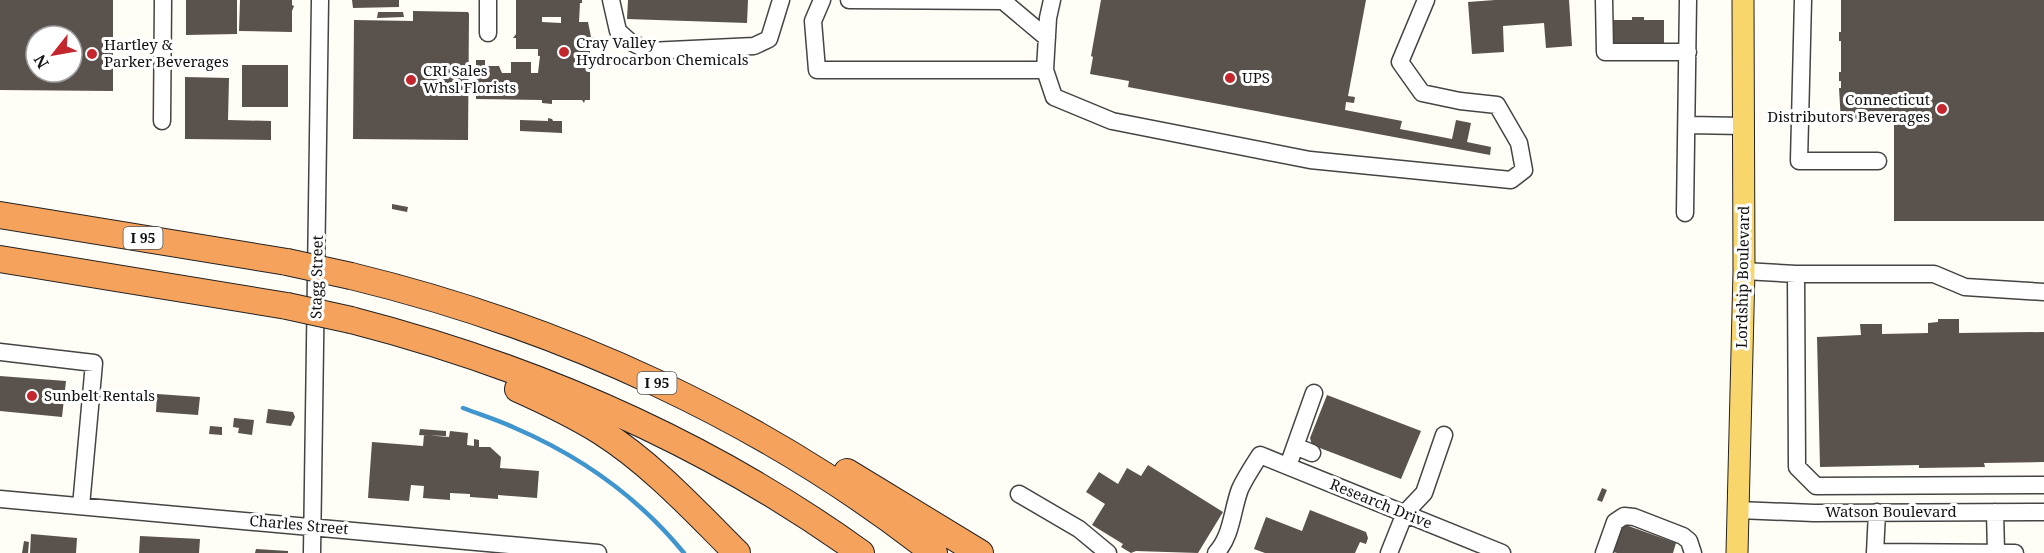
<svg xmlns="http://www.w3.org/2000/svg" width="2044" height="553" viewBox="0 0 2044 553" font-family="'Noto Serif',serif">
<rect width="100%" height="100%" fill="#fffdf5"/>
<g fill="none" stroke-linecap="round" stroke-linejoin="round">
<path stroke="#3f96cf" stroke-width="4.5" d="M463 408C481 415 498 420 515 428 580 456 639 498 684 553"/>
</g>
<path fill="#5a524d" fill-rule="evenodd" d="M0 0H113V91L0 90ZM36 36H72V72H36Z
M186 0H237V34L186 35Z
M240 0H292V5L294 6 292 11V32L239 31Z
M352 0H399V7L353 8Z
M516 0H582V3H580L579 22H588L591 37H593L590 41V58H593V60H590V64H593V67H590V100H585L584 103 582 100H552V104L542 103V100L476 99V60H485V66H499L502 73H511V62H531V73H538L540 56H538V49H516V38H513L516 34ZM542 17H561V23L542 22Z
M628 0H748L747 23 627 19Z
M1101 0H1366L1348 96 1355 97 1354 103 1346 102 1345 110 1402 121 1400 129 1452 139 1456 120 1471 123 1467 142 1491 147 1490 155 1128 87 1129 81 1090 74 1093 57 1091 56Z
M1495 0H1569L1572 46 1546 48 1544 23 1503 26 1504 52 1472 54 1468 2Z
M1841 0H2044V221H1894V122H1841L1839 88H1841V81H1839V72H1841V41H1839V32H1841Z
M413 11 468 12 469 14 468 140 353 139 354 20 413 21Z
M378 12H403L404 17 377 18Z
M1632 17H1644V20H1664V45L1612 46V20H1632Z
M242 65H288V107H242Z
M185 77 229 78 228 120 271 121V140L185 139Z
M548 118 552 119 553 121H562V133L520 131V120L548 121Z
M392 204 408 207 407 212 392 209Z
M1938 319H1959V333L2044 332V462L1984 463 1985 467 1919 468V465L1820 467 1817 337 1861 335 1860 324H1882V334L1928 333V323L1938 322Z
M0 376 66 381 62 417 0 411Z
M157 394 200 397 198 415 156 412Z
M1327 395 1421 431 1401 479 1312 445 1310 438Z
M268 409 293 412 295 417 291 426 266 423Z
M234 418 254 420 252 435 238 433 239 428 233 427Z
M210 426 222 427V435L209 434Z
M420 429 446 431V436L419 435Z
M450 431 468 433 467 445 474 446V439L479 440V447H490L501 457 500 468 539 471 537 498 498 495V499L470 497V494L450 493V500L423 498 424 486 411 485 409 501 368 498 372 442 423 446 424 435 449 437Z
M1148 465 1223 512 1198 553 1136 551 1131 553 1121 547 1123 544 1092 525 1105 504 1086 492 1099 472 1118 484 1127 468 1141 476Z
M1602 488 1607 490 1602 502 1597 500Z
M1310 510 1366 532 1368 538 1366 544 1360 542 1355 553H1265L1254 549 1266 517 1302 531Z
M1620 523 1676 543 1673 553H1617L1610 551Z
M31 534 77 538 76 553H30Z
M140 536 200 539 199 553H139Z
M24 541 29 542 28 553H22Z
M256 549 288 551V553H255Z"/>
<g fill="none" stroke-linecap="round" stroke-linejoin="round">
<defs>
<path id="minor" d="M611 0 618 31 629 41 649 51 754 46 769 39 781 0
M822 0 813 21 817 70H1045
M849 0 1003 1 1047 38
M1052 0 1048 18 1045 70 1054 97 1112 121 1310 160 1511 180 1524 170 1519 143 1497 105 1460 101 1422 93 1400 62 1426 0
M1604 0 1605 52H1688
M1803 0 1799 161H1878
M488 33V0
M162 121 163 0
M1687 125 1743 126
M1685 213 1688 0
M1744 271 1796 274H1934L1965 287 2044 292
M1796 274 1797 467 1816 486 2044 485
M0 352 94 363 81 506
M1295 446 1312 453
M1288 466 1314 393
M1019 494 1079 529 1108 553
M0 499 598 553
M1738 510 1814 513 2044 512
M1995 512 1996 552
M1875 552 2015 553
M312 553 320 0
M1216 553C1232 536 1232 510 1240 489 1245 478 1253 466 1260 455L1502 553
M1389 553 1405 513 1424 493 1444 435
M1604 553 1615 522 1624 516 1634 517 1683 536 1689 541 1693 553
M1875 553 1877 512"/>
<path id="major" d="M1737 553 1744 271 1743 0"/>
<path id="highway" d="M0 215 287 262
M0 259 287 306
M351 276C561 327 764 419 934 553
M351 320C533 367 708 443 861 553
M518 389C547 402 574 415 600 431 652 464 694 510 737 553
M847 472 980 553"/>
</defs>
<use href="#minor" stroke="#444" stroke-width="19"/>
<use href="#major" stroke="#222" stroke-width="23"/>
<use href="#highway" stroke="#222" stroke-width="28"/>
<use href="#minor" stroke="#fff" stroke-width="16"/>
<use href="#major" stroke="#f9d66b" stroke-width="21"/>
<use href="#highway" stroke="#f5a25d" stroke-width="26"/>
<defs>
<path id="highway-bridge" d="M287 262 351 276
M287 306 351 320"/>
</defs>
<use href="#highway-bridge" stroke="#222" stroke-width="28" stroke-linecap="butt"/>
<use href="#highway-bridge" stroke="#f5a25d" stroke-width="26"/>
</g>
<g fill="#c4262e" stroke="#fff" stroke-width="2">
<circle cx="564" cy="52" r="6"/>
<circle cx="92" cy="54" r="6"/>
<circle cx="1230" cy="78" r="6"/>
<circle cx="411" cy="80" r="6"/>
<circle cx="1942" cy="109" r="6"/>
<circle cx="32" cy="396" r="6"/>
</g>
<g text-anchor="middle" stroke-width="6" stroke-linejoin="round" paint-order="stroke">
<g fill="#fff" stroke="#585858" stroke-width="1.5">
<rect x="123.5" y="227" width="39" height="22" rx="4.5"/>
<rect x="637.5" y="372" width="39" height="22" rx="4.5"/>
</g>
<g font-size="14" font-weight="bold" fill="#111">
<text x="143" y="243">I 95</text>
<text x="657" y="388">I 95</text>
</g>
<g font-size="15" fill="#111" stroke="#fff" text-anchor="start">
<text x="576" y="48">Cray Valley<tspan x="576" dy="17">Hydrocarbon Chemicals</tspan></text>
<text x="104" y="50">Hartley &amp;<tspan x="104" dy="17">Parker Beverages</tspan></text>
<text x="423" y="76">CRI Sales<tspan x="423" dy="17">Whsl Florists</tspan></text>
<text x="1242" y="83">UPS</text>
<text x="1930" y="105" text-anchor="end">Connecticut<tspan x="1930" dy="17">Distributors Beverages</tspan></text>
<text x="44" y="401">Sunbelt Rentals</text>
</g>
<g font-size="15" fill="#111" stroke="#fff">
<text transform="translate(317 277) rotate(-89)" y="5">Stagg Street</text>
<text transform="translate(1743 277) rotate(-89)" y="5">Lordship Boulevard</text>
<text transform="translate(1381 504) rotate(22)" y="5">Research Drive</text>
<text x="1891" y="517">Watson Boulevard</text>
<text transform="translate(299 525) rotate(5)" y="5">Charles Street</text>
</g>
</g>
<g transform="translate(54 54) rotate(239)"><circle r="28" fill="#ffffff" stroke="#a0a0a0" stroke-width="1.5"/>
<path d="M0-4.5L10 22L0 15L-10 22Z" fill="#c4262e"/>
<text y="-9" font-size="16" font-weight="bold" text-anchor="middle" fill="#111111">N</text>
</g>
</svg>
